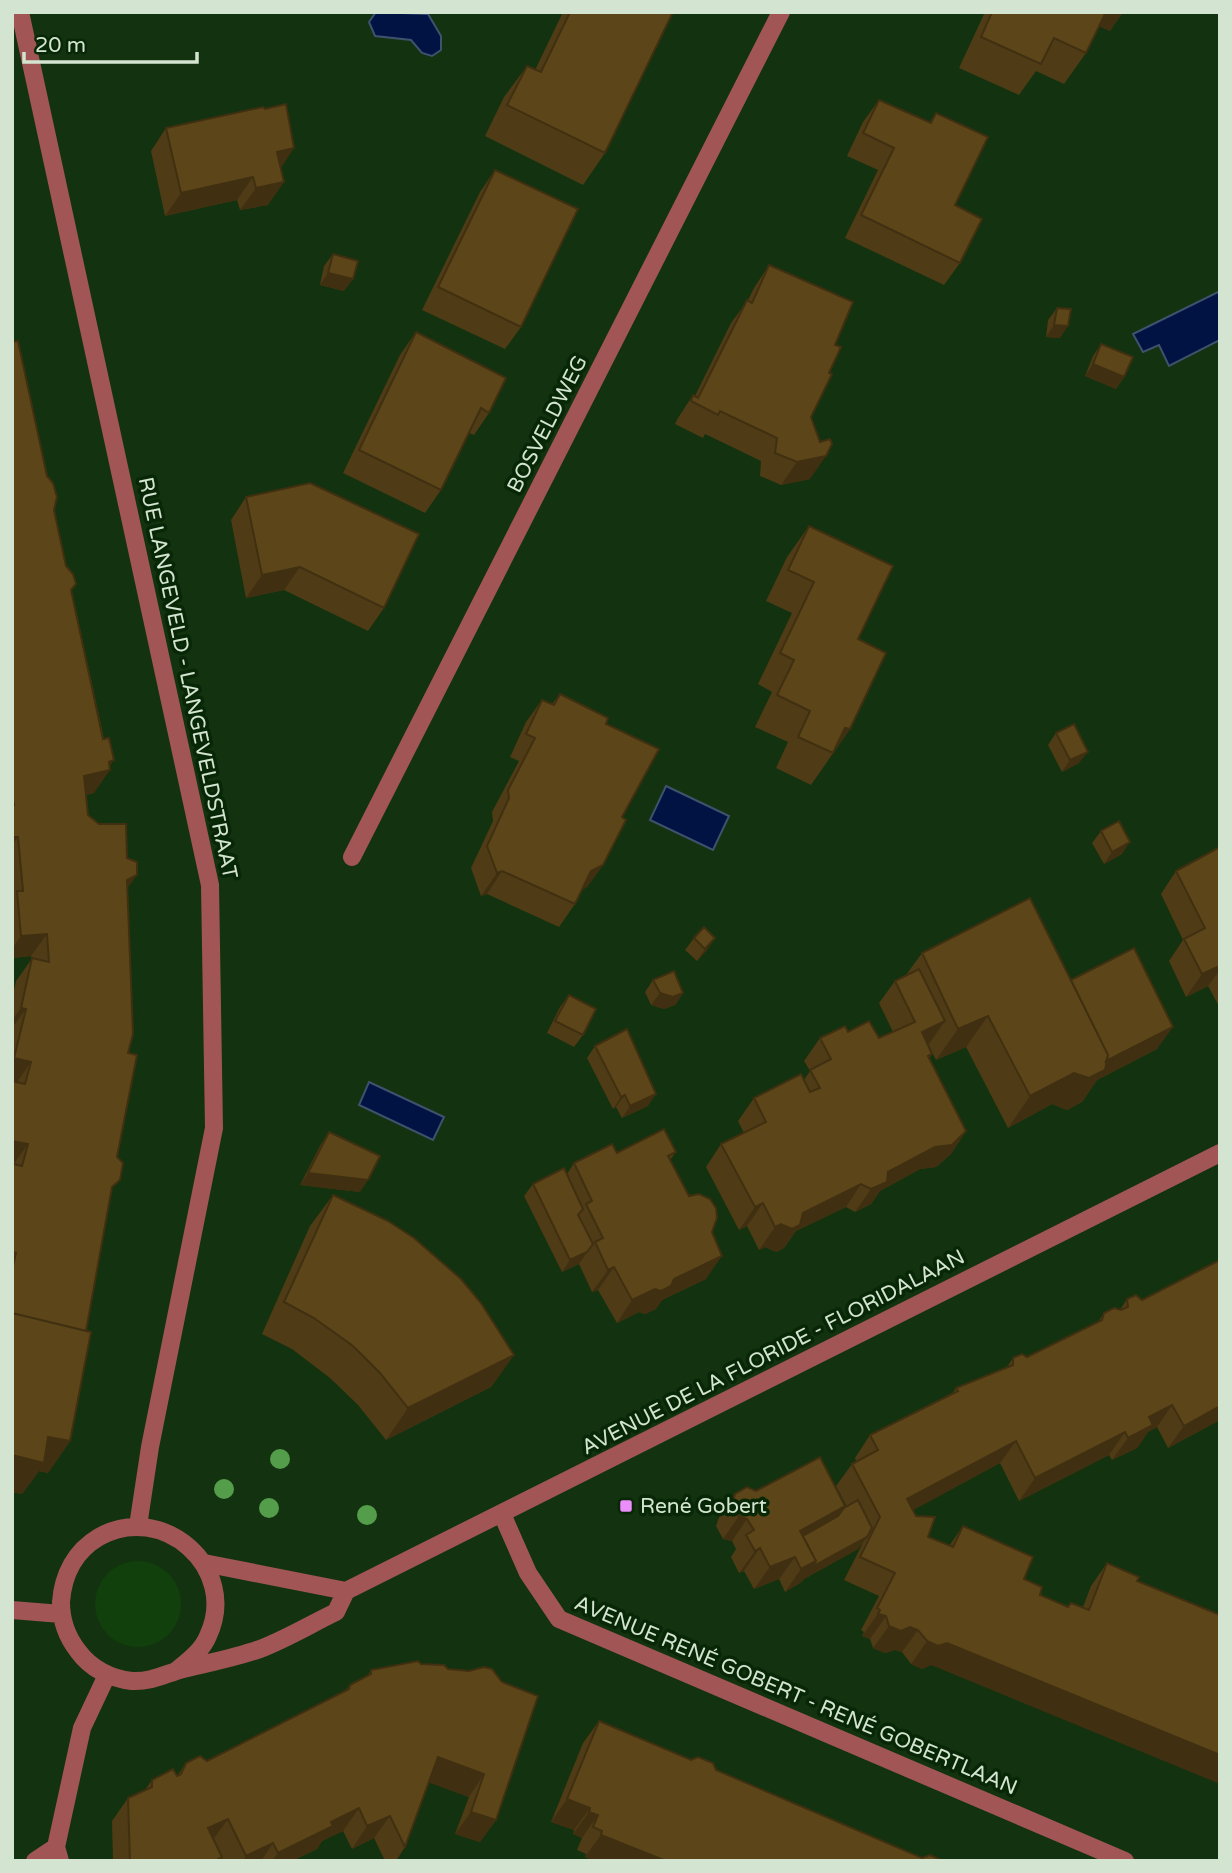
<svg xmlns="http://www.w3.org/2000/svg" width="1232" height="1873" viewBox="0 0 1232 1873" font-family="'Varela Round',sans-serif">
<rect width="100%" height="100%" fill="#13320f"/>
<path fill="#11400c" d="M95 1604a43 43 0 1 1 86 0a43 43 0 1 1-86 0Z"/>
<path fill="#001343" stroke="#3f526d" stroke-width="2" d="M376 12 428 14 441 36V50L432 56 422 53 411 40 375 36 369 22Z
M1220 291V340L1169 366 1159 345 1143 352 1133 334Z
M666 786 729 816 713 850 650 820Z
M369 1082 444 1117 433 1140 359 1105Z"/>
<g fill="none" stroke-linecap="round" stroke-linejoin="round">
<path stroke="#a15655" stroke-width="18" d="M20 12 210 885 214 1128 150 1447 138 1526
M352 857 781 12
M502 1514 528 1573 559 1619 1125 1861
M204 1563 346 1591 1220 1153
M12 1610 61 1614
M176 1671C188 1661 202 1651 208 1636 240 1568 162 1501 99 1537 75 1551 63 1575 61 1602 61 1621 67 1637 78 1651 90 1668 111 1679 132 1681 151 1682 165 1674 183 1669 208 1663 235 1658 260 1649 286 1639 311 1624 336 1612L346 1591
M35 1861 56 1847
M60 1861 56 1847 82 1728 107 1675"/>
</g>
<g fill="#549e4b">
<circle cx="280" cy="1459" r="10"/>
<circle cx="224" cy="1489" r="10"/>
<circle cx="269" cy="1508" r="10"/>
<circle cx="367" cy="1515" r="10"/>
</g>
<path fill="#4f3b15" d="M563 12H673L605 153 583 185 485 136 504 97 527 66 535 70Z
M985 12H1123L1110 31 1099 26 1086 53 1064 84 1036 71 1019 95 959 68Z
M879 100 930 122 936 113 955 205 960 263 944 285 845 238 878 170 847 156 863 122Z
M166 128 281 167 268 205 240 210 237 200 165 216 151 151Z
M495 170 521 327 505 349 422 310 480 192Z
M333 254 344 291 320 285 324 266Z
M769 265 835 345 829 373 811 417 810 479 781 485 760 476 761 461 705 434 703 438 675 424 678 418 693 395 695 396 731 323 748 300 754 288Z
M1057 308 1060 338 1046 337 1048 320Z
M416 332 489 413 474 435 469 433 441 490 425 513 343 473 400 355Z
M12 342 54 510 110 766 94 793 86 795 88 815 128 888V1053L117 1157 86 1331 70 1441 48 1473 39 1471 22 1494 12 1492V998L16 981 31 960V956L12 958Z
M1101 344 1124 377 1116 389 1085 376 1093 356Z
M246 497 384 608 368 631 284 590 246 598 231 520Z
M809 526 858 639 850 729 811 785 776 768 788 742 755 727 772 692 758 684 792 613 766 601 787 557Z
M560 694 606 724 622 817 603 865 587 887 582 890 575 904 559 927 487 894 481 896 471 868 493 821 492 812 519 761 510 757 526 722 542 700 552 704Z
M1056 733 1079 763 1062 772 1048 745Z
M1101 831 1122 854 1104 864 1092 843Z
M1220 847V1008L1208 986 1186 997 1169 961 1183 940 1161 894 1176 871Z
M694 938 707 950 697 961 685 950Z
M922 953 1071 980 1157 1049 1097 1080 1082 1102 1067 1110 1052 1104 1008 1128 966 1047 936 1060 928 1044 932 1054 929 1059 966 1131 951 1154 936 1167 920 1169 880 1191 871 1204 855 1212 846 1207 796 1231 784 1248 776 1252 765 1247 759 1250 747 1226 739 1230 706 1167 721 1144 744 1133 738 1121 754 1098 804 1080 810 1071 804 1061 820 1038 848 1032 879 1038 893 1032 879 1003 895 981 906 975Z
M653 980 683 993 675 1005 664 1009 651 1005 645 992Z
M569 995 583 1035 574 1047 547 1033 560 1007Z
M595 1046 648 1106 622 1118 616 1107 613 1109 587 1058Z
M329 1132 360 1192 300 1185 321 1144Z
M676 1152 670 1160 689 1196 712 1232 706 1279 662 1300 656 1309 645 1314 639 1312 617 1323 598 1290 592 1292 579 1264 562 1272 524 1196 533 1184 567 1174 574 1163 617 1153Z
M333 1195 514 1355 491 1387 386 1440 358 1405 330 1378 292 1349 262 1334 310 1226Z
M1127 1299 1220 1420 1168 1448 1157 1427 1148 1432 1137 1448 1112 1460 1109 1455 1019 1501 1000 1463 913 1510 928 1537 949 1546 963 1526 1024 1579 1040 1595 1068 1607H1083L1091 1586 1107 1563 1137 1581 1220 1615 931 1665 922 1669 911 1664 902 1652 895 1650 885 1653 873 1648 870 1639 862 1636 864 1632 861 1630 879 1596 844 1580 863 1543 858 1549 804 1579 800 1583 785 1592 779 1579 754 1589 744 1571 739 1573 731 1557 736 1549 732 1541 723 1539 716 1526 719 1517 735 1494 756 1491 844 1508 847 1507 836 1486 852 1464 856 1461 855 1458 870 1435 951 1395 956 1388 1007 1367 1013 1358 1027 1357 1098 1322 1104 1313 1120 1310Z
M421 1664 448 1669 469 1671 496 1820 480 1842 455 1834 469 1797 429 1782 405 1847 396 1861H385L374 1838 352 1849 343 1831 322 1841 317 1849 292 1861H221V1860L220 1861H113L112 1821 128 1798 145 1790 152 1780 177 1776 186 1763 207 1761 345 1691 350 1685 368 1675 371 1670Z
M599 1721 922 1858 943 1861H594L585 1857 586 1854 577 1850 582 1838 573 1834 574 1830 551 1822 583 1743Z"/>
<path fill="#403011" d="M1101 12H1123L1110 31 1094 23Z
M294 148 279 171 277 152Z
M253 177 237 200 165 216 181 193Z
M284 182 268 205 240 210 256 188Z
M328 273 353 279 344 291 320 285Z
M1054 325 1068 326 1060 338 1046 337Z
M1093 364 1124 377 1116 389 1085 376Z
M826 456 810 479 781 485 797 462Z
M300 567 284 590 246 598 262 575Z
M845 728 850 729 827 761 833 753Z
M1088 752 1079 763 1062 772 1070 760Z
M114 760 106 771 110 770 94 793 68 799 84 776 109 762Z
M12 837H18L12 845Z
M1130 842 1122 854 1104 864 1112 852Z
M603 865 587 887 575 894 591 871Z
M502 871 487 894 481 896 497 873Z
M137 875 121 897 127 880Z
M47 934 31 956 12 958V949L21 936Z
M715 938 707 950 697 961 705 949Z
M1220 966V970L1208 986 1186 997 1202 974Z
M660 993H683L675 1005 664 1009 651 1005Z
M21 1008 26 1009 12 1028V1020Z
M988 1016 966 1047 936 1060 958 1029Z
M945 1021 929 1044 906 1055 922 1032Z
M1173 1027 1157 1049 1097 1080 1082 1102 1067 1110 1052 1104 1008 1128 1030 1096 1074 1073 1101 1064Z
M14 1058 31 1062 15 1085 12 1084V1060Z
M656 1094 648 1106 622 1118 630 1106Z
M625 1095 616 1107 613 1109 621 1097Z
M966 1131 951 1154 936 1167 920 1169 880 1191 871 1204 855 1212 871 1189 888 1172Z
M12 1141 28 1144 12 1166Z
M308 1173 368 1180 360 1192 300 1185Z
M861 1184 846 1207 796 1231 784 1248 776 1252 765 1247 759 1250 775 1227Z
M763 1203 747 1226 739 1230 755 1207Z
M587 1252 579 1264 562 1272 570 1260Z
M722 1256 706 1279 662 1300 656 1309 645 1314 639 1312 617 1323 632 1300Z
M614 1267 598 1290 592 1292 608 1270Z
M514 1355 491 1387 386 1440 408 1408Z
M1172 1405 1157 1427 1148 1432 1137 1448 1112 1460 1128 1438 1149 1417Z
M1220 1406V1420L1168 1448 1184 1426Z
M1125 1432 1109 1455 1019 1501 1035 1478Z
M48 1437 70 1441 48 1473 39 1471 22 1494 12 1492V1455Z
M1016 1441 1000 1463 891 1522 907 1499Z
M845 1506 830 1528 792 1542 800 1531Z
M739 1516 747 1519 732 1541 723 1539Z
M867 1537 858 1549 804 1579 800 1583 785 1592 801 1569Z
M760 1548 744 1571 739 1573 755 1551Z
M795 1557 779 1579 754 1589 770 1567Z
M878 1614 886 1616 870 1639 862 1636Z
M889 1626 910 1627 918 1630 902 1652 895 1650 885 1653 873 1648Z
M927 1641 947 1643 1220 1755V1784L931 1665 922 1669 911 1664Z
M438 1757 484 1774 469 1797 422 1780Z
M567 1799 590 1808 574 1830 551 1822Z
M359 1808 343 1831 322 1841 317 1849 292 1861H272L278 1853 331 1822Z
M471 1812 496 1820 480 1842 455 1834Z
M589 1812 598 1815 582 1838 573 1834Z
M390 1816 374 1838 352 1849 367 1826Z
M228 1819 212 1841 208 1828Z
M601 1835 666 1861H594L585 1857Z
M273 1843 261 1861H243L246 1856Z"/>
<path fill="#5c4518" stroke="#403011" stroke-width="2" d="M570 12H673L605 153 507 105 527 66 541 72Z
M992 12H1106L1086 53 1054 38 1041 64 981 37Z
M879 100 931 123 936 113 988 137 955 205 982 219 960 263 861 215 894 148 863 133Z
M286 104 294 148 277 152 284 182 256 188 253 177 181 193 166 128 263 107 265 109Z
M495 170 578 209 521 327 438 287Z
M333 254 358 261 353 279 328 273Z
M769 265 853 302 835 345 841 347 829 373 832 374 811 417 820 442 830 439 832 444 826 456 797 462 775 453 777 438 720 411 718 415 691 401 693 395 698 398 747 300 752 303Z
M1057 308 1071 309 1068 326 1054 325Z
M416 332 506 378 489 413 481 408 441 490 359 450Z
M18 341 47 476 53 483 57 497 54 510 66 566 73 574 76 584 71 590 103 739 109 738 114 760 109 762 110 770 84 776 88 815 99 824H126L127 858 137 862V875L127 880 133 1034 128 1053 137 1055 117 1157 123 1163 120 1180 112 1187 86 1331 12 1313V1270L16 1253 12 1252V1165L13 1164 22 1166 28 1144 12 1141V1081L25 1084 31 1062 14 1058 26 1009 21 1008 32 958 49 962 47 934 21 936 17 891H23L18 837H12V805H14L12 795V342Z
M1101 344 1133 357 1124 377 1093 364Z
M310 483 419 534 384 608 300 567 262 575 246 497Z
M809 526 893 566 858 639 886 653 850 729 845 728 833 753 798 737 810 711 777 695 794 660 780 653 814 582 788 570Z
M560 694 608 718 606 724 659 749 622 817 626 820 603 865 591 871 575 904 502 871 497 873 487 846 509 798 508 790 535 738 526 734 542 700 554 705Z
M1074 724 1088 752 1070 760 1056 733Z
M1119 821 1130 842 1112 852 1101 831Z
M1220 847V966L1202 974 1184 939 1205 928 1176 871Z
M1030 898 1108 1055 1105 1070 1089 1078 1074 1073 1030 1096 988 1016 958 1029 922 953Z
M704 927 715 938 705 949 694 938Z
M1134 948 1173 1027 1106 1061 1108 1055 1071 980Z
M919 969 945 1021 922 1032 932 1054 928 1056 966 1131 952 1145 935 1147 888 1172 887 1182 871 1189 861 1184 803 1213 800 1225 792 1229 781 1224 775 1227 763 1203 755 1207 721 1144 766 1122 754 1098 801 1074 810 1092 820 1088 810 1070 831 1059 820 1038 845 1026 848 1032 869 1021 879 1038 915 1022 895 981Z
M674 971 683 993 673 997 660 993 653 980Z
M569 995 596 1009 583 1035 555 1021Z
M627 1029 656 1094 630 1106 625 1095 621 1097 595 1046Z
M664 1129 676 1152 668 1156 689 1196 699 1194 710 1199 716 1208 717 1218 712 1232 722 1256 674 1279 671 1286 661 1291 655 1289 632 1300 614 1267 608 1270 595 1242 603 1238 586 1204 592 1201 574 1163 612 1144 617 1153Z
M329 1132 380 1156 368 1180 308 1173Z
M564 1168 583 1209 578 1215 593 1244 587 1252 570 1260 533 1184Z
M333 1195 388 1221 414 1238 461 1279 481 1303 514 1355 408 1408 380 1373 353 1346 314 1318 284 1302Z
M1220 1260V1406L1184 1426 1172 1405 1149 1417 1153 1425 1128 1438 1125 1432 1035 1478 1016 1441 907 1499 916 1516 935 1517 928 1537 953 1547 963 1526 1033 1557 1024 1579 1042 1587 1040 1595 1068 1607 1071 1603 1089 1610 1107 1563 1139 1577 1137 1581 1220 1615V1755L947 1643 938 1646 927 1641 918 1630 910 1627 901 1631 889 1626 886 1616 878 1614 880 1610 877 1608 895 1573 860 1557 880 1517 852 1464 878 1450 870 1435 958 1391 956 1388 1013 1365V1358L1022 1354 1027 1357 1102 1320 1104 1313 1114 1308 1121 1310 1128 1307 1127 1299 1136 1295 1142 1300Z
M12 1313 91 1332 70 1441 48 1437 44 1463 12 1455Z
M820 1457 845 1506 800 1531 816 1561 801 1569 795 1557 770 1567 760 1548 755 1551 746 1535 754 1530 747 1519 739 1516 732 1504 735 1494 747 1487 756 1491Z
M858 1500 872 1528 867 1537 812 1567 816 1561 803 1536 838 1516 844 1508Z
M418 1661 421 1664 444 1665 448 1669 469 1671 484 1667 492 1669 502 1682 538 1696 496 1820 471 1812 484 1774 438 1757 405 1847 390 1816 367 1826 359 1808 331 1822 333 1826 278 1853 273 1843 246 1856 228 1819 208 1828 222 1857 215 1861H130L128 1798 152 1787V1780L173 1769 177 1776 181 1774 186 1763 200 1756 207 1761 349 1689 350 1685 371 1674V1670Z
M599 1721 691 1760 698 1757 713 1763 716 1770 922 1858 930 1855 943 1861H666L601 1835 602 1831 593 1827 598 1815 589 1812 590 1808 567 1799Z"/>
<rect fill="#eb8dfb" stroke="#082706" stroke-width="2.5" x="619" y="1499" width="14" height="14" rx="3.5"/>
<g text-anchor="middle" stroke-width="7" stroke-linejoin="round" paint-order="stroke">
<g font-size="21" fill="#d3e5d0" stroke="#082706">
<text transform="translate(547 424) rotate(-63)" y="7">BOSVELDWEG</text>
<text transform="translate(188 678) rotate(78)" y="7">RUE LANGEVELD - LANGEVELDSTRAAT</text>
<text transform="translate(773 1352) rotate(-27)" y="7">AVENUE DE LA FLORIDE - FLORIDALAAN</text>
<text transform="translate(796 1695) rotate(23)" y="7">AVENUE RENÉ GOBERT - RENÉ GOBERTLAAN</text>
</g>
<g font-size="21" fill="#d3e5d0" stroke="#082706" text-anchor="start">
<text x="640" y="1513">René Gobert</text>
</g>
</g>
<rect width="1232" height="1873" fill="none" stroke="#d3e5d0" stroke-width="28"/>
<path d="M24 52v10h173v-10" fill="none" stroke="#d3e5d0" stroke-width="3.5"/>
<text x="35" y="52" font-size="21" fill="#d3e5d0" stroke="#082706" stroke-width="5" paint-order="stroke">20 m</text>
</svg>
